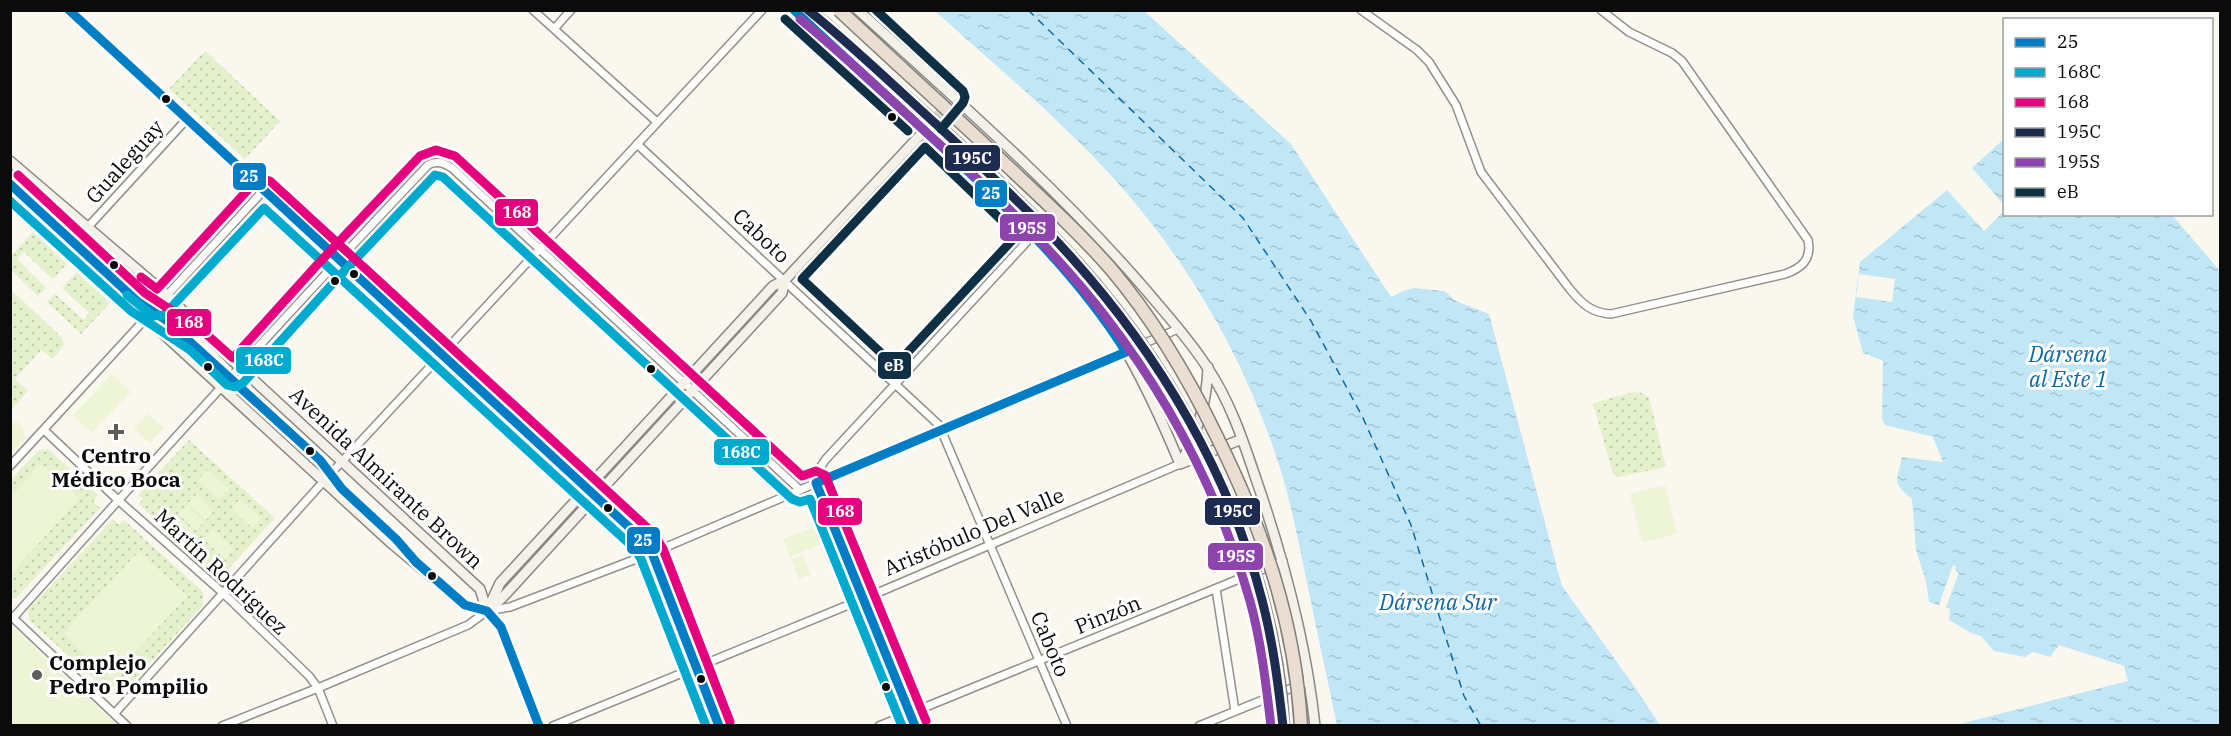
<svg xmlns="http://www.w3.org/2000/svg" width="2231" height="736" viewBox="0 0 2231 736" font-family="'IBM Plex Serif',serif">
<defs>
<pattern id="grass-dots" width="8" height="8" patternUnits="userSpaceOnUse" patternTransform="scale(1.5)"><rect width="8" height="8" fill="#e4f1cc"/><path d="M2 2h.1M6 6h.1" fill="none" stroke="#c2cdae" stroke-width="1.8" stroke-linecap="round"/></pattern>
<pattern id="water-ripples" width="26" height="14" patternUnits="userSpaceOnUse" patternTransform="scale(1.5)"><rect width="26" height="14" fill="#c1e7f7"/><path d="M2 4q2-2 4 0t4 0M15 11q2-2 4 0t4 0" fill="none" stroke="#a4c5d2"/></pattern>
</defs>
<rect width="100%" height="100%" fill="#faf7ee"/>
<path fill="url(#grass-dots)" d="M205 51 280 121 245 159 169 89Z
M33 232 67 264 53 279 24 252 17 259 46 288 38 296 11 270V256Z
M77 272 110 303 81 334 47 302 55 294 84 320 89 313 62 288Z
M11 290 61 337 64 344 53 359 41 350 15 379 28 391 11 410Z
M1634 392 1642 393 1649 397 1665 464 1662 468 1618 477 1613 474 1593 403Z
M189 440 275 518 223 575H216L139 504 143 499 138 495Z
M48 449 98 495 93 502 100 508 16 598 11 599 10 480 39 450Z
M113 519 119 524 124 520 203 592V605L123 692 115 685 109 692 29 620 28 610Z"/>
<path fill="#eef4d6" d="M112 374 131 392 92 433 73 415Z
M148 414 164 428 150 443 134 429Z
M15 420 23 427 25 439 11 454V425Z
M41 463 80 498 11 574V497Z
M207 470 229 489 219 499 198 480Z
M1665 485 1677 534 1642 542 1630 494Z
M197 494 214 511 206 520 188 503Z
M240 499 261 518 252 528 231 509Z
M187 505 204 522 196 531 178 514Z
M176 516 194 532 186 541 168 525Z
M820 525 827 542 790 557 783 539Z
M212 529 234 549 225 559 203 539Z
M139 551 188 596 111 678 63 633Z
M803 555 811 575 799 579 791 560Z
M11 625 117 725H11Z"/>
<path fill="url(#water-ripples)" d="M935 11H1144L1291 144 1391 297 1403 291 1414 288 1444 291 1456 301 1489 314 1562 586 1632 683 1660 725H1337C1327 678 1317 631 1307 583 1299 545 1292 506 1280 468 1247 363 1190 264 1117 182 1061 120 996 66 935 11Z
M2004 139V205L1972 168Z
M1947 190 1984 231 2004 211V214L2172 215 2220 271V725H1956L2128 681 2124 666 2059 645 2050 657 2033 652 2025 657 1994 651 1981 636 1971 633 1949 620 1950 609 1929 602 1926 581 1916 550 1912 499C1891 482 1897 482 1902 457L1943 462 1933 437 1885 425 1882 419 1883 361 1863 353 1853 316 1860 262Z"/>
<path fill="#faf7ee" d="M1859 274 1895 279 1892 302 1856 297Z
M1953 565 1956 567 1955 570 1959 573 1945 610 1938 608Z"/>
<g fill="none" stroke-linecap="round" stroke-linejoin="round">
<path stroke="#0c68a5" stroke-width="1.5" stroke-dasharray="8 6" stroke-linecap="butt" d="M1028 10 1243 218 1311 321 1363 418 1411 525 1464 696 1481 726"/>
<path stroke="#d6d4cc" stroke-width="7" stroke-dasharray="7 3.5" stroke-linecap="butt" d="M1040 228 1064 201"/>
<path stroke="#d6d4cc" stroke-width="9" stroke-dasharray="9 4.5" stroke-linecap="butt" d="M925 130 953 97"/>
<defs>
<path id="street" d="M68 10 644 541 652 553 719 726
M533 10 657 122
M1361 10 1417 50 1429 62 1456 105 1481 172 1569 288C1581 303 1591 313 1611 314L1785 274C1802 268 1812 259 1808 240L1682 61 1672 53 1629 32 1601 10
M554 29 571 10
M637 144 939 425 1067 726
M88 227 186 120
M44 430 118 500 223 593 309 676 318 688 333 726
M10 466 263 191
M1216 589 1235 711
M11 616 127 726
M13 618C149 465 287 314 428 165 437 160 444 163 452 168L800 490
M115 713 323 482 762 10
M222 726 318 688 468 625 487 611 510 607 652 553 1178 329
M553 726 863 599 1180 464
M879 726 1283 561
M915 726 816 483 817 472 826 459 1034 234
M1199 726 1309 681"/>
<path id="secondary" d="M793 10C855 67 917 123 978 181 1023 224 1069 266 1105 318 1135 360 1160 416 1180 464
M858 10C957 100 1058 188 1145 289 1166 314 1189 339 1207 367 1230 401 1243 440 1256 479 1284 560 1306 641 1315 726
M10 161 167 295 232 360 480 589 487 611 503 631 539 726
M10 193 391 543 465 605 487 611
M1180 464C1198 433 1207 403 1208 367
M1180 464 1242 439
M488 610 503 597 782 293 785 280
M487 611 500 583 773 286 785 280 925 130"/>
<path id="highway" d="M807 10 826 25"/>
</defs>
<use href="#street" stroke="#93918d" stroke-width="10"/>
<use href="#secondary" stroke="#898884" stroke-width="12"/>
<use href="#highway" stroke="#807f7a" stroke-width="15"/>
<use href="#street" stroke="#fefefc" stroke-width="7"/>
<use href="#secondary" stroke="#f4f2e8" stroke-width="9"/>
<use href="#highway" stroke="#eaddd2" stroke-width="12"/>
<defs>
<path id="highway-bridge" d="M839 10C899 66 959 120 1018 176 1050 206 1082 236 1111 269 1154 320 1188 377 1217 437 1263 530 1295 621 1301 726
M826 25C909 101 997 175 1073 259 1186 384 1273 556 1283 726"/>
</defs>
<use href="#highway-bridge" stroke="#807f7a" stroke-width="15" stroke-linecap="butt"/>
<use href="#highway-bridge" stroke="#eaddd2" stroke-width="12"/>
<defs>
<path id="bus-1" d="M69 10 644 541 652 553 719 726
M794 10C848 61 904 111 958 162 1020 220 1080 279 1126 352L816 483 915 726
M10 184 138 302 166 320 320 460 342 489 396 539 416 562 465 605 487 611 501 627 539 726"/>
<path id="bus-2" d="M10 201 131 311 190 350 227 385 235 387 243 383 335 281 435 175 443 177 792 499 800 502 810 499 902 726
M127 295 153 316 164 315 264 208 635 549 641 559 706 726"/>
<path id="bus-3" d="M18 175 145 293 204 332 233 358 317 265 420 156 436 150 455 156 802 476 816 471 825 475 926 721
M141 277 157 289 255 182 262 179 270 181 653 533 663 549 730 722"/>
<path id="bus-4" d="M808 10C853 46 894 86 937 125 983 168 1030 211 1072 258 1159 355 1230 474 1262 600 1273 642 1278 683 1283 726"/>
<path id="bus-5" d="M800 19C844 55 886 95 928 134 991 190 1053 249 1105 316 1170 400 1220 497 1250 601 1261 641 1266 684 1271 726"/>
<path id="bus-6" d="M876 10 963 91 965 97 963 103 941 129
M785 19 908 131
M925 147 1017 235 895 366 802 279Z"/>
</defs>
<use href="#bus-1" stroke="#fff" stroke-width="14"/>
<use href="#bus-2" stroke="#fff" stroke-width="14"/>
<use href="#bus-3" stroke="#fff" stroke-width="14"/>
<use href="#bus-4" stroke="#fff" stroke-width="14"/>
<use href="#bus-5" stroke="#fff" stroke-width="14"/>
<use href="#bus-6" stroke="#fff" stroke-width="14"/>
<use href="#bus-1" stroke="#007dc5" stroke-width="9"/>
<use href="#bus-2" stroke="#00a9ce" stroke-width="9"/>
<use href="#bus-3" stroke="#e5007d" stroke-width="9"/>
<use href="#bus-4" stroke="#1d2b4f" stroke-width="9"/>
<use href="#bus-5" stroke="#8e44ad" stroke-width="9"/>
<use href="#bus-6" stroke="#0f2f44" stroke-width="9"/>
</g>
<g fill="#0b0b0b" stroke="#fff" stroke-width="2">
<circle cx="166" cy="99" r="5"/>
<circle cx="892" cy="117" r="5"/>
<circle cx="114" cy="265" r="5"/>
<circle cx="354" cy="274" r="5"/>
<circle cx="335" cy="281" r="5"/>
<circle cx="208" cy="367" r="5"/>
<circle cx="651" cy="369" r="5"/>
<circle cx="310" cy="451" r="5"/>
<circle cx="608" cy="508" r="5"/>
<circle cx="432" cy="576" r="5"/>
<circle cx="701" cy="679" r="5"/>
<circle cx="886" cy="687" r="5"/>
</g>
<g fill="#5f5e5a" stroke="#fff" stroke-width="2">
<path d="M113 423h6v6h6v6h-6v6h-6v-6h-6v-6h6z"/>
<circle cx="37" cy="675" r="6"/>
</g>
<g text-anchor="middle" stroke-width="6" stroke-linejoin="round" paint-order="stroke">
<g font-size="21" fill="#0b0b0b" stroke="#fff">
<text transform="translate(125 162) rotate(-48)" y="7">Gualeguay</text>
<text transform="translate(761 236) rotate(43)" y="7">Caboto</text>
<text transform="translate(386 478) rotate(43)" y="7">Avenida Almirante Brown</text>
<text transform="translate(974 532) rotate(-23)" y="7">Aristóbulo Del Valle</text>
<text transform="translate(221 572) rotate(43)" y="7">Martín Rodríguez</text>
<text transform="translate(1108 615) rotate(-22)" y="7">Pinzón</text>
<text transform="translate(1050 644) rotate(67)" y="7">Caboto</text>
</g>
<g font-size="21" font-weight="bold" fill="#0b0b0b" stroke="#fff">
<text x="116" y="463">Centro<tspan x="116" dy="24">Médico Boca</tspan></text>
<text x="49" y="670" text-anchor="start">Complejo<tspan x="49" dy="24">Pedro Pompilio</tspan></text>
</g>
<g font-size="22" font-style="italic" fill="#0c68a5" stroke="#fff">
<text x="2068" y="362">Dársena<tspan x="2068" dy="25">al Este 1</tspan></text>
<text x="1438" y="610">Dársena Sur</text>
</g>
</g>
<g stroke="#fff" stroke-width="2">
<rect x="944" y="144" width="57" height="28" rx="6" fill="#1d2b4f"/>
<rect x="232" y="162" width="35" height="29" rx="6" fill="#007dc5"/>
<rect x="974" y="179" width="34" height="29" rx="6" fill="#007dc5"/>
<rect x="494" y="198" width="45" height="29" rx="6" fill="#e5007d"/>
<rect x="999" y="213" width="57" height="29" rx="6" fill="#8e44ad"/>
<rect x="166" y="308" width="46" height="29" rx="6" fill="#e5007d"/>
<rect x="235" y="346" width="57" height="29" rx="6" fill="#00a9ce"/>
<rect x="877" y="351" width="35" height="29" rx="6" fill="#0f2f44"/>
<rect x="713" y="438" width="57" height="28" rx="6" fill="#00a9ce"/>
<rect x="1204" y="497" width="57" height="29" rx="6" fill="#1d2b4f"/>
<rect x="817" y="497" width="46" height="29" rx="6" fill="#e5007d"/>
<rect x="626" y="526" width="35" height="29" rx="6" fill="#007dc5"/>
<rect x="1207" y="542" width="57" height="29" rx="6" fill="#8e44ad"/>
</g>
<g font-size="16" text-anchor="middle" font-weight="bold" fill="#fff">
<text x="972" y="164">195C</text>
<text x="249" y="182">25</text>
<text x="991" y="199">25</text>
<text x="517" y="218">168</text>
<text x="1027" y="234">195S</text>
<text x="189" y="328">168</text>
<text x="264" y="366">168C</text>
<text x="894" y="371">eB</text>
<text x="741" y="458">168C</text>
<text x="1233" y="517">195C</text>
<text x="840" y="517">168</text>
<text x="643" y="546">25</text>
<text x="1236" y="562">195S</text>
</g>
<rect width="2231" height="736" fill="none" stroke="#0b0b0b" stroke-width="24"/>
<rect x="2003" y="18" width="210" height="198" fill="#ffffff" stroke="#9d9d9d" stroke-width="1.5"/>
<rect x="2015" y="38" width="30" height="9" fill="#007dc5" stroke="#9d9d9d" stroke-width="1.5"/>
<text x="2057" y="48" font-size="18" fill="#0b0b0b">25</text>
<rect x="2015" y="68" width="30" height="9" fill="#00a9ce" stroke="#9d9d9d" stroke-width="1.5"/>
<text x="2057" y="78" font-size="18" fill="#0b0b0b">168C</text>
<rect x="2015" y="98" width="30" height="9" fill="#e5007d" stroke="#9d9d9d" stroke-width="1.5"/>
<text x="2057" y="108" font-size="18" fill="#0b0b0b">168</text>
<rect x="2015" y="128" width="30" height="9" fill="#1d2b4f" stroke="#9d9d9d" stroke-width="1.5"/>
<text x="2057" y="138" font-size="18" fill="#0b0b0b">195C</text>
<rect x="2015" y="158" width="30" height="9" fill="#8e44ad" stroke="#9d9d9d" stroke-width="1.5"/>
<text x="2057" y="168" font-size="18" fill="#0b0b0b">195S</text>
<rect x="2015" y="188" width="30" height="9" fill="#0f2f44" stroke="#9d9d9d" stroke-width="1.5"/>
<text x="2057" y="198" font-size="18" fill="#0b0b0b">eB</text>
</svg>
